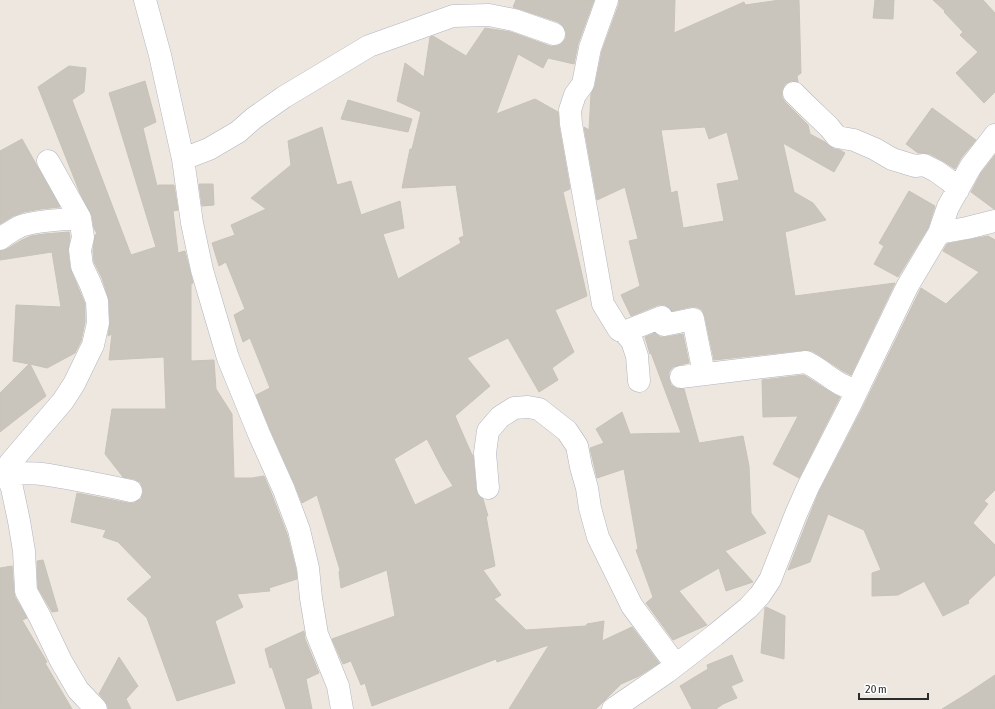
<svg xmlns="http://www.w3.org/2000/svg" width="995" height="709" viewBox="0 0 995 709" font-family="'Asap Condensed',sans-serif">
<rect width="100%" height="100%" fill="#ede7df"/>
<path fill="#c9c5bd" stroke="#c8c3b8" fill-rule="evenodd" d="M516 0H594L578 44 574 64 548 58 543 68 518 54 496 114 535 99 558 112 559 126 570 189 563 192 587 296 555 310 574 352 552 368 558 380 539 392 508 338 467 358 490 386 455 416 472 455H473L476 489 478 495 483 499 488 516H486L495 566 483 570 501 595 494 599 526 630 586 626 587 624 604 621 602 641 632 627 659 663 639 676 621 684 596 709H509L549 645 497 662 496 659 372 706 365 683 361 685 351 661 343 664 332 639 395 616 387 570 341 588 339 572 340 570 317 495 302 503 295 485 270 429 256 395 270 388 250 338 243 342 234 315 245 309 226 262 219 266 212 243 235 235 231 225 266 209 251 198 291 165 288 141 322 127 337 185 351 181 361 215 400 201 404 228 383 234 398 279 461 243 459 238 464 236 456 185 402 188 410 149H412L421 112 397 101 405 63 424 77 430 37 433 36 466 56 485 28 511 32 550 46H557L562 43 566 38V32L563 26 558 22 513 7ZM427 439 443 470 453 486 415 505 394 459Z
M619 0H675L674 33 744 2 745 5 780 0H799L801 73 797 76 798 82 791 81 785 84 782 90V97L785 102 808 125 810 134 825 142 828 145 834 149 840 150 845 153 834 172 783 143 794 192 813 203 826 220 785 232 795 296 895 283 851 375 843 371 819 355 812 351 805 350 714 360 705 317 702 310 697 307H690L672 311 670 308 665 305H658L631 316 621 295 640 286 629 241 638 239 625 187 597 200 584 127 589 130 591 94 595 86 602 51 619 4ZM705 127 709 139 727 132 739 180 717 184 724 221 683 228 677 191 671 193 661 130Z
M875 0H894L893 19 873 18Z
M933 0H983L995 13V92L984 103 956 73 978 52 960 35 963 32 944 12 945 11Z
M69 66 86 68 84 92 72 100 131 255 156 247 109 93 145 81 156 122 143 128 157 186 159 185H174L178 210 173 211 178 253 185 251 193 283 191 284V361L214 360 216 389 232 414 234 478H252L264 476 272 495 287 534 296 570 297 579 269 588 270 591 237 594 243 607 215 621 235 683 177 701 147 618 127 599 152 577 118 542 103 537 106 530 71 522 77 493 128 503H134L140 499 143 500 141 498 143 493V488L140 482 134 479 123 477 105 454 112 409H166L164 357 109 360 112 334 108 336 110 322 109 300 102 278 94 262 93 251 95 235 97 234 94 228 92 216 80 193 38 87Z
M348 100 412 119 408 132 341 119Z
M932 108 976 140 961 158 955 169 943 161 930 154 923 153H918L906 144Z
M22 139 60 207 41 209 24 212 13 216 0 224V151Z
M995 155V209H994L971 192 981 173Z
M199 184H213L214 205 202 206Z
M909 191 935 206 928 228 898 277 874 264 884 246 879 243Z
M69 232 70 237 68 251 70 268 85 304V322L81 341 75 353 47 368 30 364 46 396 0 432V393L29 364 13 361 16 305 61 307 52 252 0 260V251L7 249 22 240 31 236 44 234Z
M988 236 995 240V490L984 501 988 504 973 523 995 545V575L968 601 969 603 943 616 924 581 923 582 898 595 872 596V573L881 570 864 530 828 514 810 562 788 570 808 519 819 492 862 409 921 288 946 304 979 272 943 251 947 244Z
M655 333 660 337H666L683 334 689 363 680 365 673 367 669 372V379L671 385 676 388 684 389 699 443 743 436 749 466 751 513 766 533 725 551 753 582 726 591 719 568 679 591 707 625 673 640 646 603 653 597 636 550 638 549 624 469 597 478 590 448 604 443 596 429 622 412 630 434 681 433 651 353 650 354 645 337Z
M804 375 830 392 840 397 799 478 773 464 798 416 763 417 762 380Z
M43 560 58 611 52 612 38 588 37 561Z
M12 566 14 592 15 597 27 618 22 620 47 662 45 663 72 709H0V568Z
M766 607 785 616 784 659 761 653 765 608Z
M304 631 305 639 319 673 306 679 312 709H286L272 667 270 668 265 649Z
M732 655 743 681 731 686 737 698 723 704 716 709H692L680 686 708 669 707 665Z
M119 657 138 686 126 699 131 709H108V706L105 701 99 694Z
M995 675V709H942L968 693Z"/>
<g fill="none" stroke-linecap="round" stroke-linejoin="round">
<defs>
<path id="minor" d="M145 0 160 55 183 159 192 223 202 270 228 358 259 434 284 490 299 530 308 568 311 598 317 634 338 686 342 709
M607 0 590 48 583 84 575 95 570 110 571 124 603 304 619 330 624 332 632 341 637 356 639 381
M794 93 805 104 829 127 837 137 854 140 875 149 892 159 915 166 924 165 936 171 950 181 958 190
M183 159 209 149 238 132 254 118 284 97 369 46 453 16 489 15 514 20 554 34
M48 161 80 218 83 237 80 250 82 266 90 283 97 301 98 323 93 345 74 384 63 401 10 463 7 469V475L12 488 19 521 24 551 26 591 40 617 61 661 78 690 96 709
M939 233 967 228 995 221
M0 239C7 234 14 229 21 226 38 220 63 220 80 218
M624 332 662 317 664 325 693 319 704 374
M681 377 806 362C825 371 836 386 857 390
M7 475C28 471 45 474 66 478 88 482 109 486 131 491
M488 488 485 453 488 431 500 417 514 408 528 407 539 409 567 431 577 446 581 467 587 488 590 508 598 537 632 606 676 665
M613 709 667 672 715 635 748 608 760 595 770 580 796 514 808 487 851 403 907 287 939 233 948 207 971 166 995 135"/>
</defs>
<use href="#minor" stroke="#b2b4bf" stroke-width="23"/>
<use href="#minor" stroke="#fff" stroke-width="22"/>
</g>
<path d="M859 693v6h69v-6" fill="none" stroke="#2c2c2c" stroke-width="2"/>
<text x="865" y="693" font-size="12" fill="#2c2c2c" stroke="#ffffff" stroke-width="3" paint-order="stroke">20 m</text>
</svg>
